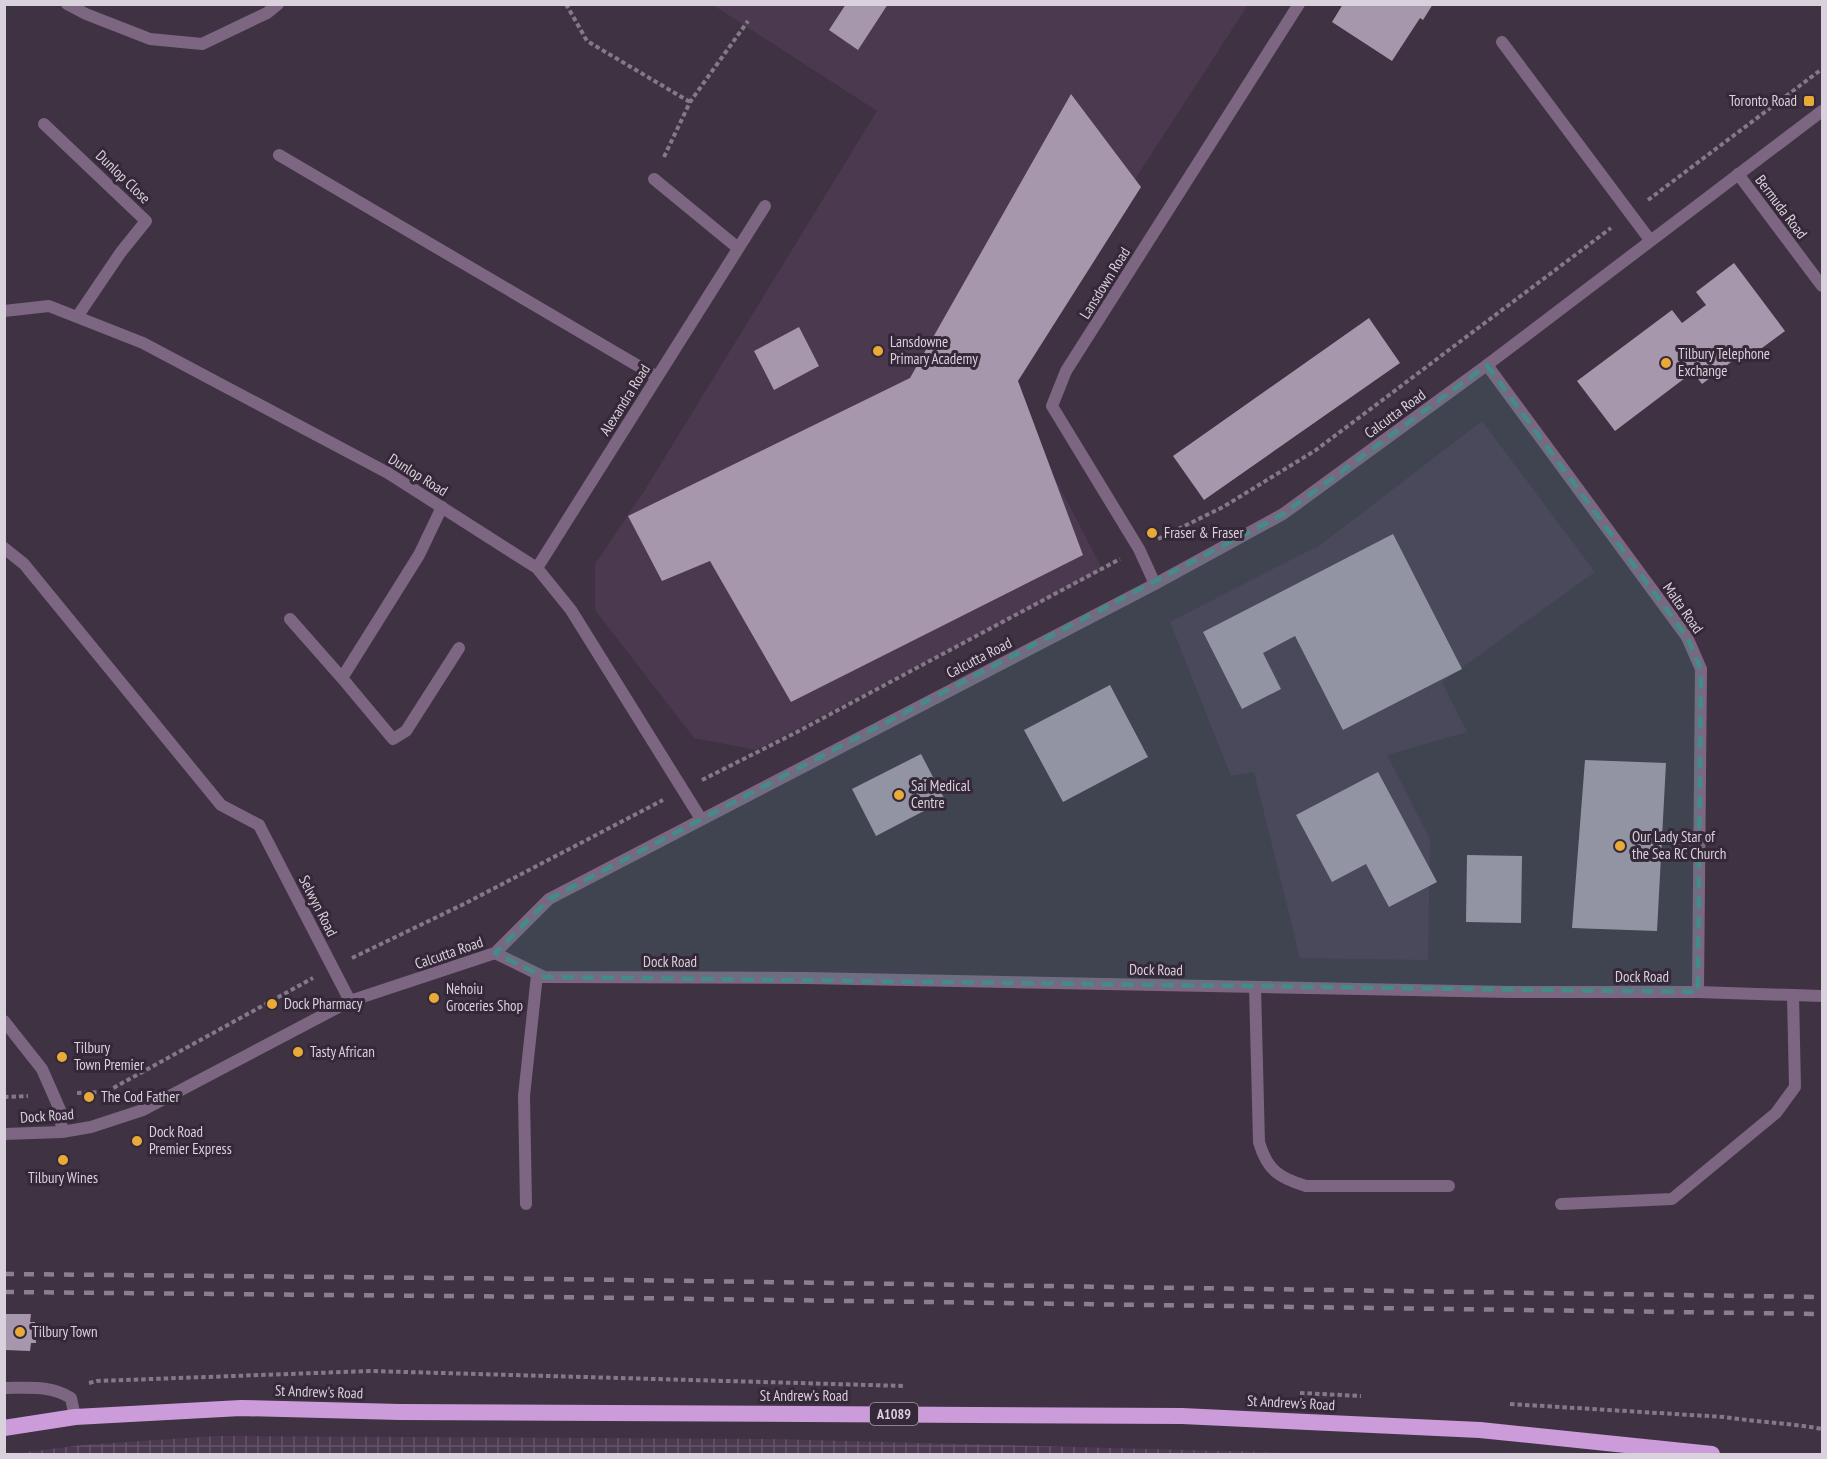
<svg xmlns="http://www.w3.org/2000/svg" width="1827" height="1459" viewBox="0 0 1827 1459" font-family="'PT Sans Narrow',sans-serif">
<defs>
<pattern id="industrial-grid" width="8" height="8" patternUnits="userSpaceOnUse" patternTransform="scale(1.5)"><rect width="8" height="8" fill="#4b3950"/><path d="M0 4h8M4 0v8" fill="none" stroke="#645569"/></pattern>
</defs>
<rect width="100%" height="100%" fill="#3f3243"/>
<path fill="#4b3950" d="M713 5H1248L1004 381 1103 570 756 750 694 738 595 610V564L643 493 877 111Z
M1482 421 1595 572 1442 682 1467 732 1387 755 1430 839 1428 960 1300 958 1254 772 1231 776 1170 622 1314 548 1315 549Z"/>
<path fill="url(#industrial-grid)" d="M216 1436 771 1439 1333 1454H11L83 1445Z"/>
<path fill="#a797ac" d="M846 4H888L858 50 829 30Z
M1343 4H1433L1423 20 1420 18 1392 61 1332 22Z
M1071 94 1141 187 1018 381 1083 555 791 702 710 561 662 581 628 516 910 378Z
M1734 263 1785 331 1747 359 1743 353 1702 384 1693 372 1615 431 1577 381 1672 310 1682 323 1706 305 1696 292Z
M1369 318 1400 363 1204 500 1173 456Z
M799 327 819 366 774 390 754 351Z
M1393 534 1462 669 1343 730 1295 636 1263 653 1281 689 1242 709 1203 632Z
M1110 685 1148 757 1063 802 1024 730Z
M921 754 945 800 876 836 852 789Z
M1585 760 1666 763 1657 931 1572 928Z
M1378 772 1437 882 1389 907 1366 864 1332 882 1296 815Z
M1467 855 1522 856 1521 923 1466 922Z
M4 1314H31L30 1322H35L36 1343H31L30 1351 4 1350Z"/>
<g fill="none" stroke-linecap="round" stroke-linejoin="round">
<path stroke="#847987" stroke-width="4" stroke-dasharray="4.5 3" stroke-linecap="butt" d="M566 4 587 41 690 102
M664 157 690 102 748 21
M1648 200 1822 69
M1158 539 1223 507 1316 450 1611 228
M702 780 797 732 1120 559
M352 958 466 903 663 800
M77 1093 106 1092 313 978
M4 1097 28 1096
M89 1383 97 1381 370 1371 905 1386
M1300 1393 1361 1396
M1510 1404 1724 1417C1757 1422 1790 1423 1822 1429"/>
<path stroke="#7c6682" stroke-width="12" d="M1502 42 1650 240
M442 507 419 555 342 678 393 739 406 731 459 648
M4 548 24 564 221 805 259 825
M290 619 342 678
M1255 987 1259 1142C1267 1170 1279 1178 1306 1186H1449
M526 1204 524 1096 537 975
M1561 1204 1672 1199 1776 1113 1795 1087 1793 995"/>
<path stroke="#7c6682" stroke-width="12" d="M67 4 86 14 150 39 202 44 267 13 278 4
M44 124 146 221 121 252 77 317
M279 155 657 377
M1738 174 1822 286
M654 179 738 248
M4 311 49 306 143 343 388 473 537 568 571 610 701 819
M1487 365 1687 637 1701 669 1698 992
M537 568 765 206
M1155 584 1139 549 1052 406 1066 371 1299 4
M259 825 350 1001
M4 1021 42 1069 60 1110 62 1132
M4 1388C29 1388 51 1385 71 1398L75 1417"/>
<path stroke="#7c6682" stroke-width="12" d="M495 953 544 977 806 978 1511 992H1698L1822 996
M4 1134 62 1132 91 1127 143 1110 350 1001 495 953 549 899 1155 584 1283 514 1487 365 1822 111"/>
<path stroke="#cc9cda" stroke-width="16" d="M4 1428 75 1417 241 1408 400 1412 1182 1416 1480 1430 1712 1454"/>
<path stroke="#8a808d" stroke-width="4.5" stroke-dasharray="10 10" stroke-linecap="butt" d="M4 1274 553 1279 1822 1297
M4 1292 553 1297 1822 1314"/>
</g>
<path fill="#428d89" fill-opacity="0.2" stroke="#428d89" stroke-width="4.5" stroke-dasharray="12 8" stroke-linejoin="round" d="M1487 365 1687 637 1701 669 1698 992 544 977 495 953 549 899 1283 514Z"/>
<g fill="#e9ab38" stroke="#352839" stroke-width="2">
<rect x="1803" y="95" width="12" height="12" rx="3"/>
<circle cx="878" cy="351" r="6"/>
<circle cx="1666" cy="363" r="6"/>
<circle cx="1152" cy="533" r="6"/>
<circle cx="899" cy="795" r="6"/>
<circle cx="1620" cy="846" r="6"/>
<circle cx="434" cy="998" r="6"/>
<circle cx="272" cy="1004" r="6"/>
<circle cx="298" cy="1052" r="6"/>
<circle cx="62" cy="1057" r="6"/>
<circle cx="89" cy="1097" r="6"/>
<circle cx="137" cy="1141" r="6"/>
<circle cx="63" cy="1160" r="6"/>
<circle cx="20" cy="1332" r="6"/>
</g>
<g text-anchor="middle" stroke-width="6" stroke-linejoin="round" paint-order="stroke">
<rect fill="#352839" stroke="#a89eaa" stroke-width="1.5" x="870" y="1403" width="48" height="22" rx="4.5"/>
<g font-size="14" font-weight="bold" fill="#d9d1db">
<text x="894" y="1419">A1089</text>
</g>
<g font-size="15" fill="#d9d1db" stroke="#352839" text-anchor="start">
<text x="1797" y="106" text-anchor="end">Toronto Road</text>
<text x="890" y="347">Lansdowne<tspan x="890" dy="17">Primary Academy</tspan></text>
<text x="1678" y="359">Tilbury Telephone<tspan x="1678" dy="17">Exchange</tspan></text>
<text x="1164" y="538">Fraser &amp; Fraser</text>
<text x="911" y="791">Sai Medical<tspan x="911" dy="17">Centre</tspan></text>
<text x="1632" y="842">Our Lady Star of<tspan x="1632" dy="17">the Sea RC Church</tspan></text>
<text x="446" y="994">Nehoiu<tspan x="446" dy="17">Groceries Shop</tspan></text>
<text x="284" y="1009">Dock Pharmacy</text>
<text x="74" y="1053">Tilbury<tspan x="74" dy="17">Town Premier</tspan></text>
<text x="310" y="1057">Tasty African</text>
<text x="101" y="1102">The Cod Father</text>
<text x="149" y="1137">Dock Road<tspan x="149" dy="17">Premier Express</tspan></text>
<text x="63" y="1183" text-anchor="middle">Tilbury Wines</text>
<text x="32" y="1337">Tilbury Town</text>
</g>
<g font-size="15" fill="#d9d1db" stroke="#352839">
<text transform="translate(123 177) rotate(44)" y="5">Dunlop Close</text>
<text transform="translate(1781 207) rotate(53)" y="5">Bermuda Road</text>
<text transform="translate(1105 283) rotate(-58)" y="5">Lansdown Road</text>
<text transform="translate(625 400) rotate(-58)" y="5">Alexandra Road</text>
<text transform="translate(1395 414) rotate(-36)" y="5">Calcutta Road</text>
<text transform="translate(418 475) rotate(32)" y="5">Dunlop Road</text>
<text transform="translate(1683 608) rotate(55)" y="5">Malta Road</text>
<text transform="translate(979 658) rotate(-27)" y="5">Calcutta Road</text>
<text transform="translate(318 906) rotate(63)" y="5">Selwyn Road</text>
<text transform="translate(449 953) rotate(-19)" y="5">Calcutta Road</text>
<text x="670" y="967">Dock Road</text>
<text transform="translate(1156 970) rotate(1)" y="5">Dock Road</text>
<text x="1642" y="982">Dock Road</text>
<text transform="translate(47 1116) rotate(-4)" y="5">Dock Road</text>
<text transform="translate(319 1392) rotate(2)" y="5">St Andrew's Road</text>
<text x="804" y="1401">St Andrew's Road</text>
<text transform="translate(1291 1403) rotate(3)" y="5">St Andrew's Road</text>
</g>
</g>
<rect width="1827" height="1459" fill="none" stroke="#d9d1db" stroke-width="12"/>
</svg>
